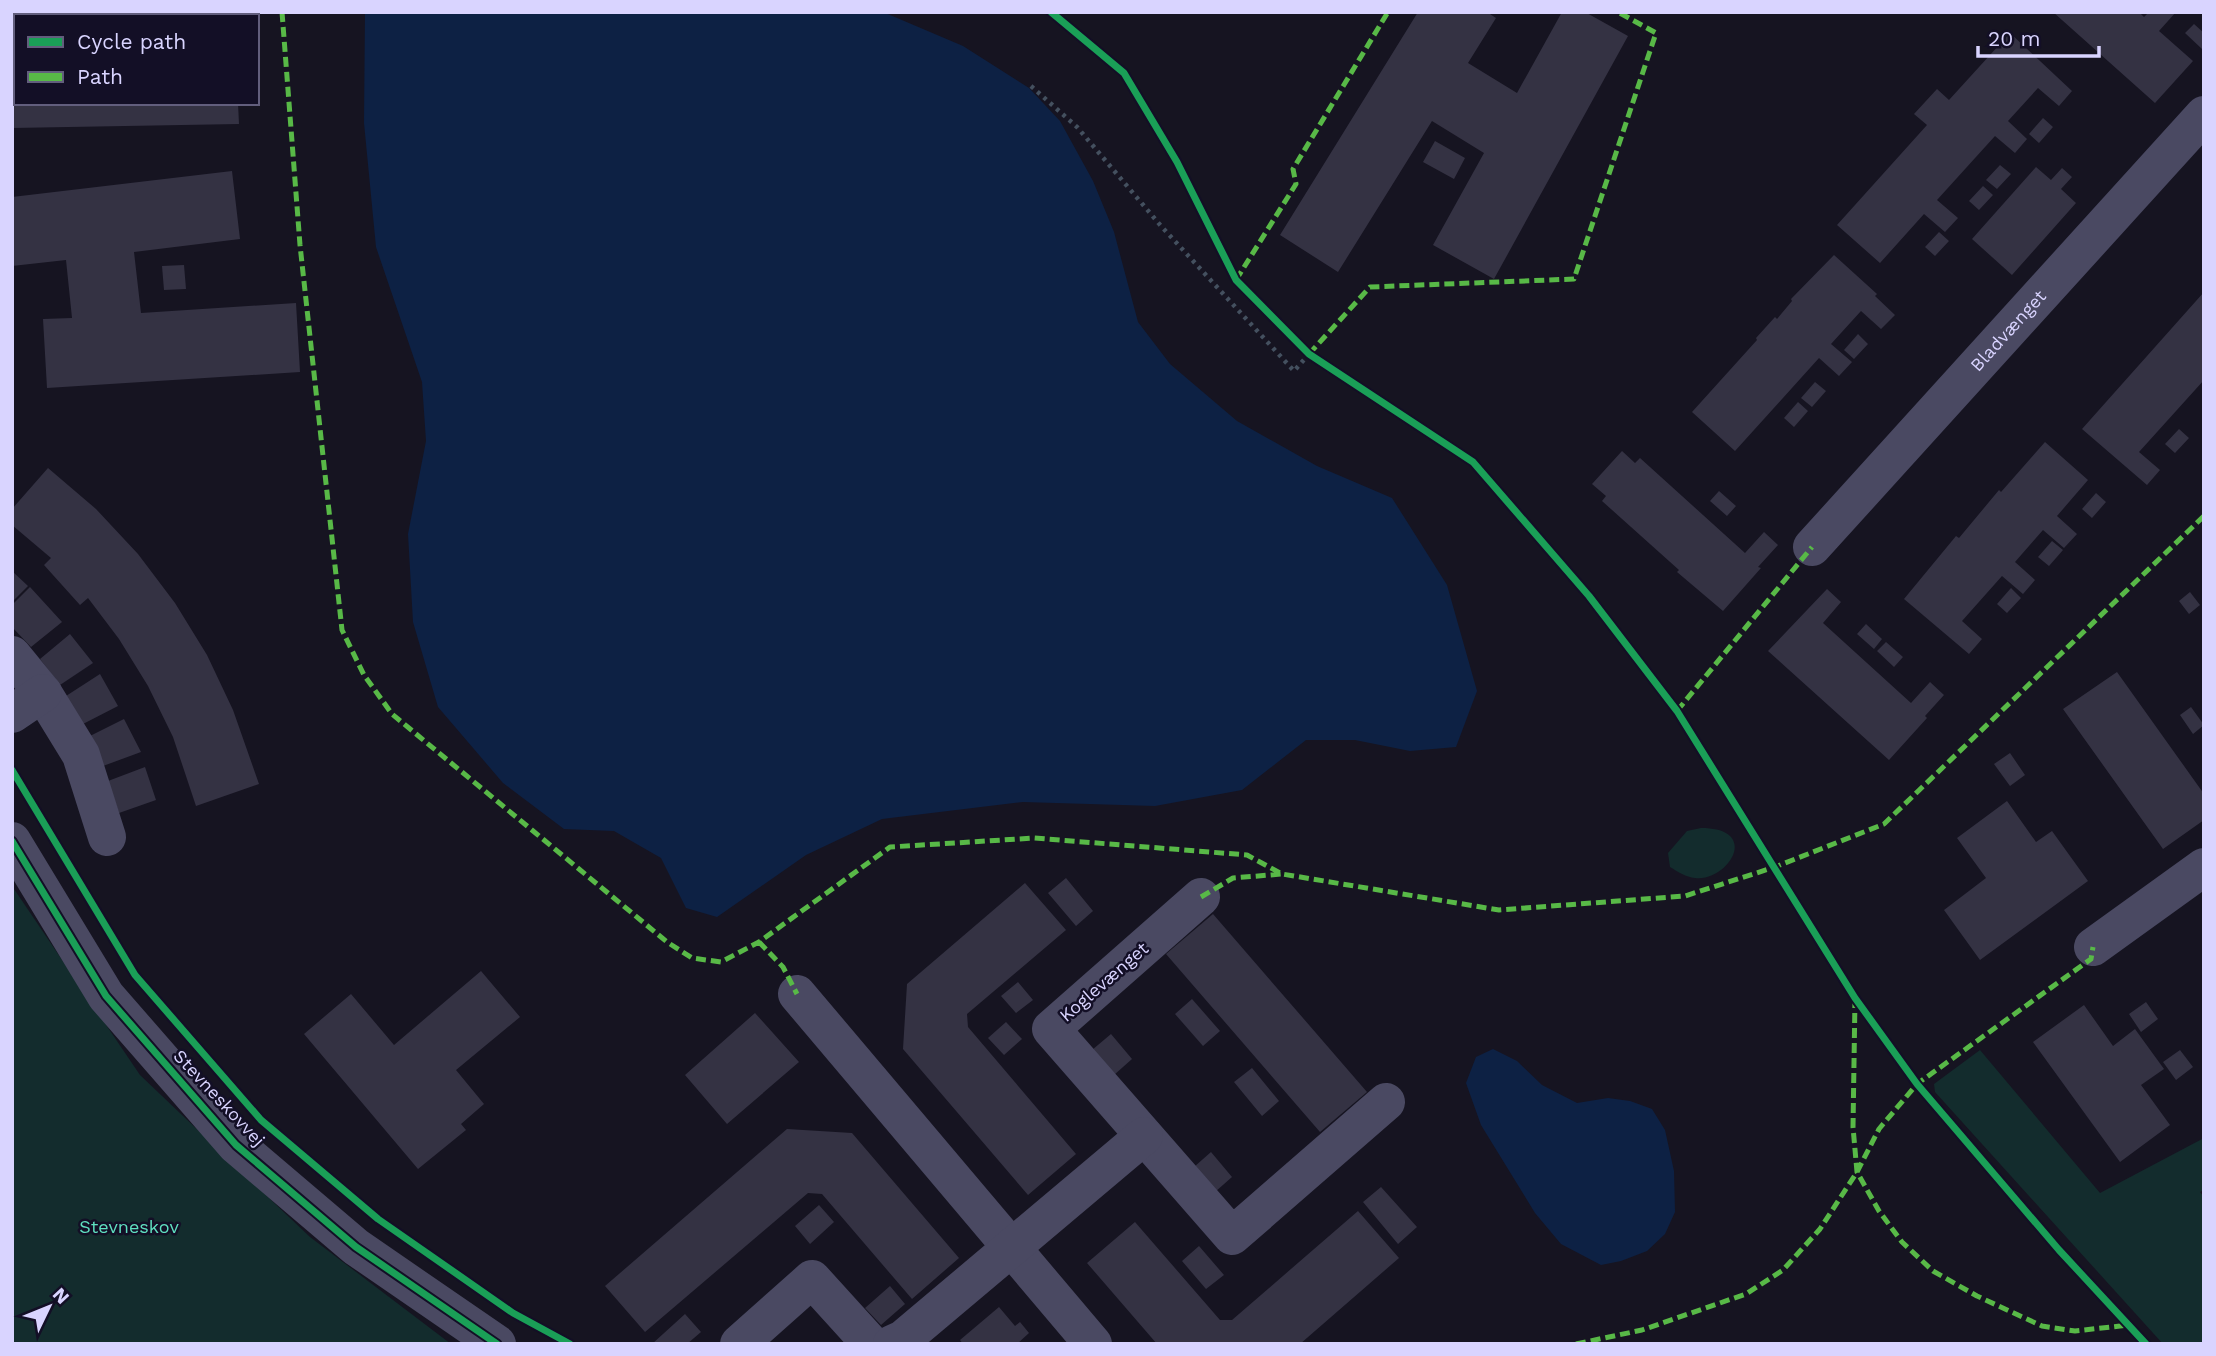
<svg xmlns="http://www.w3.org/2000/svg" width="2216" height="1356" viewBox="0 0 2216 1356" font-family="'Work Sans',sans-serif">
<rect width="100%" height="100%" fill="#161421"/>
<path fill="#132c2d" d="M1701 828C1762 828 1728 882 1695 878 1686 877 1678 872 1670 867L1668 853 1687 831Z
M12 886 140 1075 310 1237 451 1344H12Z
M1980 1050 2100 1193 2204 1138V1190L2200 1192 2204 1197V1344H2163L1935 1092 1934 1084Z"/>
<path fill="#0d2144" d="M365 12H883L963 46 1029 88 1060 121 1093 181 1114 232 1138 322 1170 364 1237 421 1317 466 1392 498 1447 585 1477 691 1456 747 1410 751 1355 740H1306L1242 790 1155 806 1023 802 882 819 806 855 717 917 686 908 661 858 614 831 564 829 503 783 438 707 413 622 408 534 426 441 422 382 376 247 364 123Z
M1493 1049 1517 1061 1542 1085 1577 1103 1608 1098 1630 1101 1652 1109 1665 1130 1674 1171 1675 1212 1665 1234 1647 1251 1621 1261 1601 1265 1561 1244 1535 1213 1481 1125 1466 1083 1476 1057Z"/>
<path fill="#343243" d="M12 12H79V16H16V103H238L239 124 12 128Z
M1418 12H1487L1496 18 1468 63 1517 93 1562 12H1585L1628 36 1494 279 1433 245 1484 153 1432 121 1338 272 1280 235Z
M2053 12H2139L2144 17 2149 12H2176L2159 31 2193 61 2155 103Z
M2194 24 2204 33 2202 49 2185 33Z
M2010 33 2072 91 2059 106 2038 88 2008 121 2027 139 2015 153 1995 136 1937 200 1958 218 1945 232 1924 214 1880 263 1837 225 1927 125 1914 114 1937 89 1949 100Z
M2043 118 2053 127 2039 143 2029 134Z
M1435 141 1465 158 1454 179 1423 162Z
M2000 165 2011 174 1997 189 1986 180Z
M2036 167 2051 180 2062 168 2072 177 2061 189 2076 203 2012 275 1972 239Z
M232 171 240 239 134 252 141 313 296 303 300 372 47 388 43 319 72 318 66 260 12 266V197Z
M1983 186 1993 195 1979 210 1969 201Z
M1939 232 1949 241 1935 256 1925 247Z
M1834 255 1877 294 1875 296 1895 315 1881 329 1861 311 1831 344 1852 362 1839 376 1819 358 1735 451 1692 412 1757 340 1756 338 1775 317 1777 319 1792 301 1791 299Z
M184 265 186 289 164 290 162 266Z
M2204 292V380L2139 452 2160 470 2147 485 2082 429Z
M1858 334 1868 344 1854 359 1844 350Z
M1815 382 1826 391 1812 407 1801 398Z
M1798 402 1808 411 1794 427 1784 418Z
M2179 429 2189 438 2175 453 2165 444Z
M2045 442 2088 480 2057 516 2077 534 2064 548 2043 530 2015 562 2035 580 2023 594 2002 576 1962 621 1982 639 1969 654 1904 599 1956 536 1959 538 1999 490 2001 492Z
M1622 451 1635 463 1640 458 1745 553 1764 532 1778 545 1758 567 1761 568 1723 611 1677 572 1679 570 1602 501 1606 496 1592 484Z
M48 468 96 509 138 554 175 603 207 655 233 710 259 784 196 806 173 737 148 686 119 639 88 598 80 605 44 565 51 558 12 525V509Z
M1719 491 1736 506 1727 516 1710 501Z
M2096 493 2106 502 2092 518 2082 509Z
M2052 541 2063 550 2049 566 2038 557Z
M12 571 28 586 12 602Z
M30 587 62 622 31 647 12 627V605Z
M2011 588 2021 598 2007 613 1997 604Z
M1827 589 1841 602 1823 623 1911 703 1930 682 1944 695 1925 716 1927 718 1889 760 1768 651Z
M2190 592 2200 605 2189 614 2179 601Z
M1866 624 1882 639 1874 649 1857 634Z
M70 634 93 663 60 685 40 659Z
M1886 642 1903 657 1894 667 1877 651Z
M2117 672 2204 794V820L2163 849 2063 709Z
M100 674 118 706 83 724 66 696Z
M2191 707 2204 725 2193 734 2180 715Z
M124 719 141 752 103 766 88 737Z
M2010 753 2025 775 2010 786 1994 764Z
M145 767 156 800 119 813 108 781Z
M2007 801 2036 842 2052 831 2088 881 1980 960 1944 910 1986 878 1957 838Z
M1066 878 1093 911 1076 926 1048 893Z
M1025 883 1066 930 967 1014 968 1027 1076 1154 1028 1195 903 1049 907 984Z
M1213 914 1367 1092 1320 1132 1166 954Z
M481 971 520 1017 456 1070 484 1104 461 1124 466 1130 418 1169 304 1034 351 994 394 1045Z
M1018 982 1033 1000 1016 1013 1001 996Z
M1192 999 1220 1031 1203 1046 1175 1014Z
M2146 1002 2158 1019 2141 1032 2129 1014Z
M2084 1005 2113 1046 2135 1029 2164 1069 2141 1085 2170 1125 2120 1162 2033 1042Z
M755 1013 799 1062 727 1124 685 1075Z
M1006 1022 1022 1039 1004 1055 988 1038Z
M1111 1034 1132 1059 1114 1075 1092 1050Z
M2180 1050 2193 1067 2176 1080 2163 1062Z
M1252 1068 1279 1101 1262 1116 1234 1082Z
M787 1129 852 1133 959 1258 912 1299 822 1194 808 1193 645 1332 605 1286Z
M1211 1152 1232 1177 1215 1192 1194 1167Z
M1381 1187 1417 1227 1398 1244 1363 1202Z
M819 1205 834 1222 810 1244 795 1226Z
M1358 1211 1399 1258 1300 1344H1157L1087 1263 1135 1222 1220 1320H1232Z
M1199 1246 1224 1275 1206 1289 1182 1261Z
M890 1286 905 1304 881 1325 865 1308Z
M999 1307 1015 1326 1020 1322 1029 1333 1017 1344H963L960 1340Z
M685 1314 701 1332 687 1344H652Z"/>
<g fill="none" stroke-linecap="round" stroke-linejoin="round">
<path stroke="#44505f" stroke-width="4.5" stroke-dasharray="3.5 5" stroke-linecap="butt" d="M1031 86 1077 127 1161 226 1294 371 1309 354"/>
<g stroke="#4a4962" stroke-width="38">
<path id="s1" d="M1812 547 2204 115"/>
<path d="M12 655 43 693 81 755 107 837"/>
<path d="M12 714 43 693"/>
<path d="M12 841 106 996 236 1145 356 1247 497 1344"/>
<path d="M1201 897 1051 1029 1232 1236 1386 1102"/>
<path d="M2093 947 2204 867"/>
<path d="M797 994 1093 1344"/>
<path d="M739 1344 812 1279 871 1344"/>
<path d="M892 1344 903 1339 1144 1136"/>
</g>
<path stroke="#58b947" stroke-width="5" stroke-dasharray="10 5" stroke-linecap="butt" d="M282 12 300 245 342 630 364 675 392 714 667 942 692 958 721 962 759 942 890 847 1034 838 1247 855 1282 874 1499 910 1685 896 1775 867 1884 824 2204 516
M1236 280 1296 184 1293 169 1388 12
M1309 354 1370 287 1574 279 1656 33 1618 12
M1677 711 1812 547
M1201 897 1233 878 1282 874
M759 942 783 967 797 994
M1855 998 1853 1127 1857 1172 1879 1211 1902 1242 1933 1271 1977 1296 2042 1326 2075 1331 2129 1325
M1576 1344 1642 1330 1746 1294 1783 1270 1820 1229 1857 1172 1879 1129 1917 1084 2091 959 2093 947"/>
<defs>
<path id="cycleway" d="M1051 12 1124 73 1177 162 1236 280 1309 354 1473 462 1589 596 1677 711 1855 998 1917 1084 2059 1250 2146 1344
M12 770 135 975 261 1120 378 1219 513 1313 570 1344
M12 841 106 996 236 1145 356 1247 497 1344"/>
</defs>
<use href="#cycleway" stroke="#130f26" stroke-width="11"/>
<use href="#cycleway" stroke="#1a9f57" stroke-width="7"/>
</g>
<g text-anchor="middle" stroke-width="5" stroke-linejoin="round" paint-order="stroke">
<g font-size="18" fill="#d9d4ff" stroke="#130f26">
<text dy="6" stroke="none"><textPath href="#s1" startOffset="292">Bladvænget</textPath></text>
<text transform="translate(1104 982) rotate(-41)" y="6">Koglevænget</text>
<text transform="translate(219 1098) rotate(47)" y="6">Stevneskovvej</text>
</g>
<g font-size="18" fill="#5fe0c0" stroke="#130f26">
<text x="129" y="1233">Stevneskov</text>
</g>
</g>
<rect width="2216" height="1356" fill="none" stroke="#d9d4ff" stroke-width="28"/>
<rect x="14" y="14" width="245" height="91" fill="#130f26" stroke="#625e7d" stroke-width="2"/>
<rect x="28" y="37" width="35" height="10" fill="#1a9f57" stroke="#625e7d" stroke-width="2"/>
<text x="77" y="49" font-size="21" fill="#d9d4ff">Cycle path</text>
<rect x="28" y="72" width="35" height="10" fill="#58b947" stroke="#625e7d" stroke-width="2"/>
<text x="77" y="84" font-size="21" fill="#d9d4ff">Path</text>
<g transform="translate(49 1307) rotate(47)" stroke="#130f26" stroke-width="5" paint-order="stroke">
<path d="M0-5L12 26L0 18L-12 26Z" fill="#d9d4ff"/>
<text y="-10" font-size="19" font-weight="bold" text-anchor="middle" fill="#d9d4ff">N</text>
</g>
<path d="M1978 46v10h121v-10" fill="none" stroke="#d9d4ff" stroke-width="3.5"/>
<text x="1988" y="46" font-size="21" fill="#d9d4ff" stroke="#130f26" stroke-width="5" paint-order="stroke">20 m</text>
</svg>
